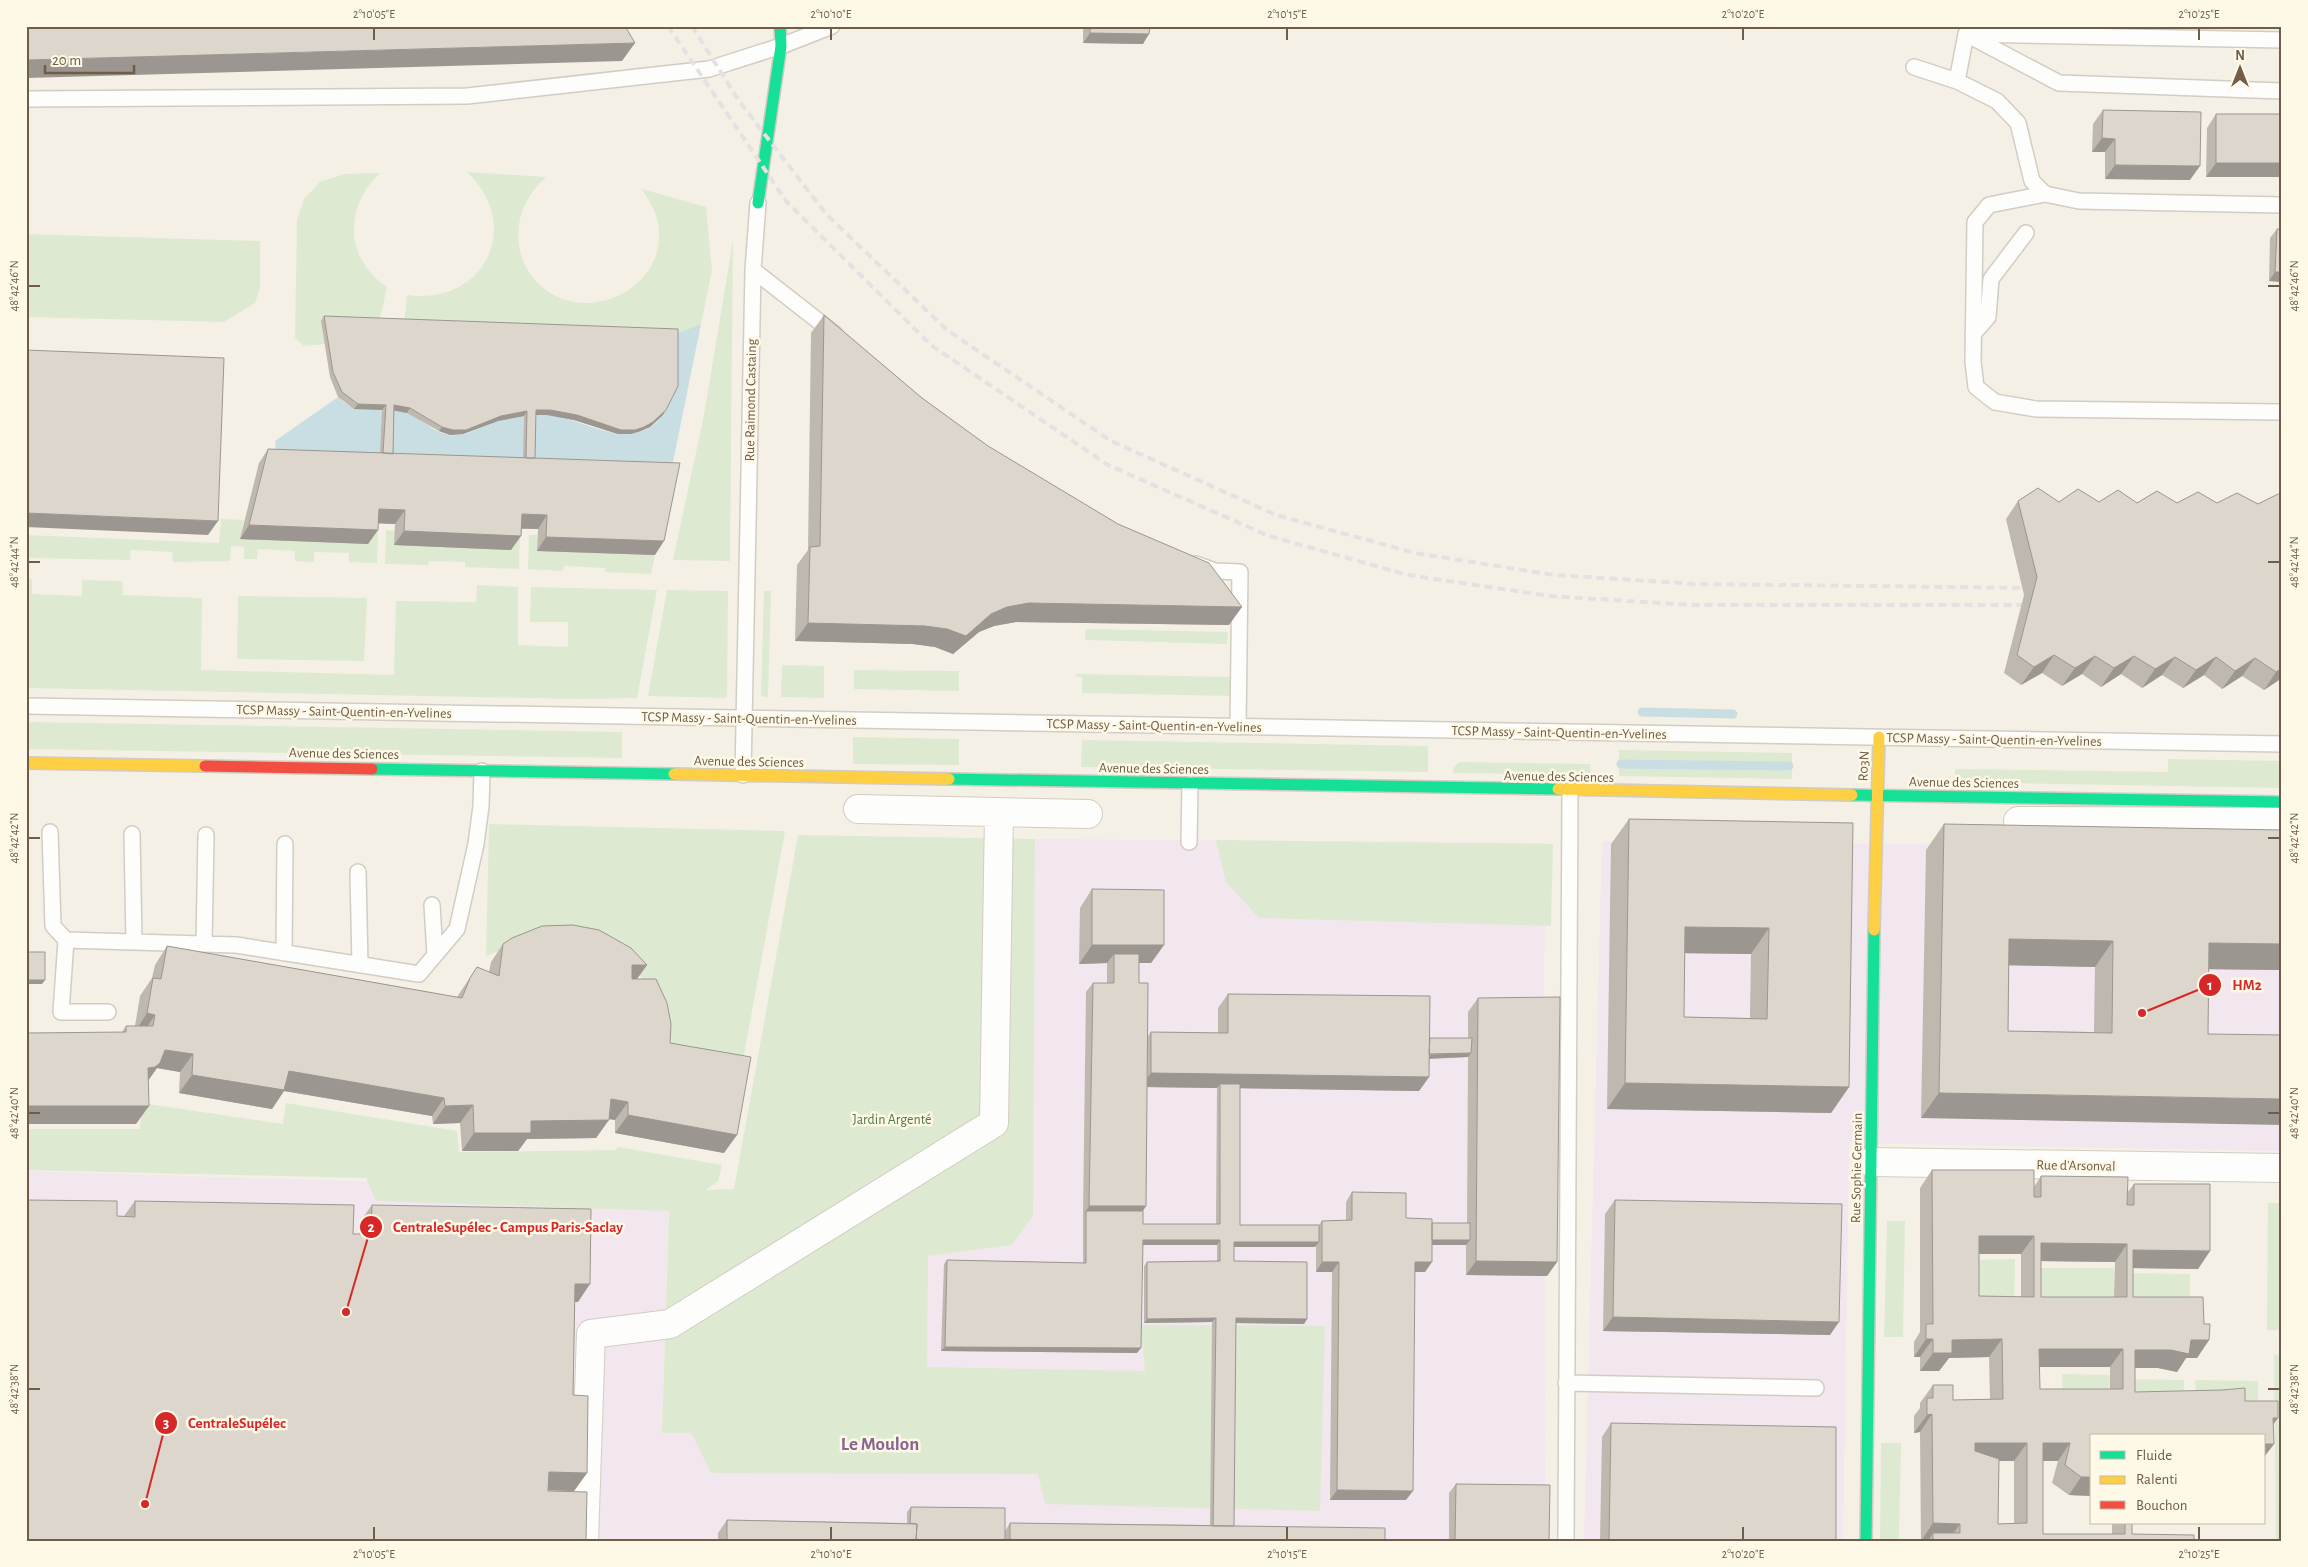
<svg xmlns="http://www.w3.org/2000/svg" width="2308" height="1567" viewBox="0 0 2308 1567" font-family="'Alegreya Sans',sans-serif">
<rect width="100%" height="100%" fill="#f4f0e6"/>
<path fill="#f2e6ef" d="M1035 839 1546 843 1544 981 1545 1541H26V1171L669 1191 662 1433 928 1256 1012 1245 1033 1216Z
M1602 841 2282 848V1151L1849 1143 1843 1541H1584Z"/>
<path fill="#ddead1" d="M467 172 546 177C526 195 516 217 519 244 520 258 527 271 536 281 583 332 674 287 657 219 654 208 648 199 642 189L706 207 712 270 701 324 675 334 404 324 407 295C484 306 524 226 467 172Z
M380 173C344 207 344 258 387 287L379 323 321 321 325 344 304 346 295 338 297 220 304 199 320 182 344 174Z
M26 234 260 241V288L255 303 224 322 26 317Z
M733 240 730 561 673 560 704 415Z
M221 519 244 520 240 539 368 544 369 530H378L377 563 349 562V553L314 552V562L295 561V551L258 549 257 559H244V547L231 546 230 561 173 562 172 552 131 550 130 560 29 558V546H26V535L219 543Z
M386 530 395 531 394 545 520 535 519 569 465 567V562L429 561 428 565 385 564Z
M529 535H537V551L655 555 651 574 605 572V568L564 566 563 571 528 569Z
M26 579H32V594L82 596V580L122 581 123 595 202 598 201 670 394 675 396 601 476 602 477 585 518 587V645L568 647V622H530L531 587 657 590 637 698 577 699 26 688Z
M667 590 728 591 727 698 648 696Z
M764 591H771L768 697 761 696Z
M238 596 367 598 364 661 237 659Z
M1086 629 1228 632 1227 644 1085 640Z
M782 665 824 666V698L781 697Z
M854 670 959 671V691L854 689Z
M1076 674 1234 677V696L1082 693V677L1076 676Z
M26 722 622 732V758L26 749Z
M853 737 959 739V765L853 764Z
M1082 740 1428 746V772L1081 767Z
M1619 750 1792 753V779L1619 776Z
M2168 759 2282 761V788L1955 782V769L2168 772Z
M1459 762 1590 764 1591 775 1453 773 1454 767Z
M489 824 785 831 741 1071 663 1058 647 982 613 952 536 937 486 956Z
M798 835 1035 839 1033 1216 1012 1245 928 1256 927 1367 1145 1371 1141 1325 1325 1326 1320 1511 1045 1504 1038 1474 711 1473 691 1433H662L669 1211 376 1201 366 1178 26 1170V1129H140L141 1103 283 1124 286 1103 457 1131 459 1152 616 1150 618 1147 722 1165 718 1181 706 1190 734 1189Z
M1216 840 1553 844 1551 926 1259 918 1226 882Z
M2268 1203H2282V1330H2267Z
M1887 1221H1905L1903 1337H1884Z
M2015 1259 2014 1312 1970 1313 1971 1260Z
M2034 1268H2114V1314H2033Z
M2121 1273 2190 1274V1315L2121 1314Z
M2274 1354 2282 1356V1541H2276Z
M2062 1374 2110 1375 2109 1403H2063Z
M2123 1379 2184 1380V1401H2123Z
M2195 1380 2258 1381V1401L2196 1400Z
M1881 1443H1901L1899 1541H1880Z"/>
<path fill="#c9dee3" d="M701 324 670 477 277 464 275 441 338 397C359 418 374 406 399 411 418 414 431 432 450 435 466 437 482 426 497 421 512 416 530 414 546 415 581 417 620 448 652 426 680 405 673 365 675 334Z"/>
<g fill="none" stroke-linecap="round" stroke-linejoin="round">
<path stroke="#c9dee3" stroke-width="9" d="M1642 712 1733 714
M1621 764 1789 766"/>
<defs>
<path id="lane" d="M1966 34 2059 83 2282 91
M1970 34 2282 40
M1914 67 1957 81 1966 34
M1957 81 1997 101 2018 123 2032 181 2045 194 2079 201 2282 205
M26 99 467 96 709 69 781 46 832 26
M2045 194 1989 205 1975 222 1973 362 1976 387 1995 402 2036 409 2282 412
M753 270 835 334
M1973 334 1988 317 1991 279 2026 233
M1196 564 1215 571 1240 572 1238 727
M26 706 2282 744
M743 775 753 270 758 203
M50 832 53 926 66 940 236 945 419 974 457 929 476 844 481 806 482 771
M132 834 134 942
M1189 842 1190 784
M358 872 360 965
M432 905 435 955
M66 940 61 1012H108
M204 944 206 835
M284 953 285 844
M1566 1383 1816 1388
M1566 1541 1570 791"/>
<path id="street" d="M858 809 1088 814
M2018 821 2282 822
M1871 1162 2282 1168
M584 1541 591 1334 670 1324 994 1123 999 812"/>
<path id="fast" d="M758 203 781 46 780 26
M372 769 674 774
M949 779 1558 789
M1852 795 2282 802
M1866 1541 1874 930"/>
<path id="slow" d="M26 763 205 766
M674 774 949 779
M1558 789 1852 795
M1874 930 1879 737"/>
<path id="jam" d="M205 766 372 769"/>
</defs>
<use href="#lane" stroke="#d3ccc2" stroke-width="18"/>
<use href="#street" stroke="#d3ccc2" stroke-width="30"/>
<use href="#fast" stroke="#d1cbc0" stroke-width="14"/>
<use href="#slow" stroke="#d1cbc0" stroke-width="14"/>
<use href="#jam" stroke="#d1cbc0" stroke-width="14"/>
<use href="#lane" stroke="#fdfdfb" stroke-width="15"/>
<use href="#street" stroke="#fdfdfb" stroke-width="28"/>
<use href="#fast" stroke="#16e098" stroke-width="11"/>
<use href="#slow" stroke="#ffcf43" stroke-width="11"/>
<use href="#jam" stroke="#f24e42" stroke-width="11"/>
<path stroke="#e4e1e3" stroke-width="4" stroke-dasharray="8 5" stroke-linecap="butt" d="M668 26 786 201 931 345 1108 465 1269 536 1408 575 1549 596 1692 605H2035
M692 26 739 101 826 214 947 330 1111 441 1276 515 1415 553 1554 575 1697 584 2037 588"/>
</g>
<path fill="#beb8af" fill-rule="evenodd" d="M1083 26H1150L1143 44 1083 43Z
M2103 110 2190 180 2105 179V152H2092L2093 124Z
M2216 114H2282L2206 177 2207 128Z
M2277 229H2282V282L2269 281 2270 238Z
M824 315 922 398 1229 625 1016 622 994 626 979 632 953 654 935 647 913 644 795 641 797 565 808 550 811 333Z
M324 316 663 415 650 427 641 431 631 434H618L574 420 547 415H536L535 458 655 555 537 551 538 529H521L511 550 394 545 395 524 378 523V530L368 544 240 539 259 463 268 449 380 453 382 410 354 409 338 397 330 377 321 321ZM394 410 407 413 439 431 450 435 463 434 498 421 524 416 523 458 393 454Z
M2282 495V678L2264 690 2242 676 2222 689 2204 675 2183 688 2162 675 2142 688 2121 674 2101 687 2082 674 2062 686 2042 673 2021 685 2004 673 2024 595 2006 519 2018 501 2258 504Z
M1629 819 1853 823 1849 1087 1831 1113 1607 1109 1611 844ZM1684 953 1751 954 1750 1018 1684 1017Z
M1944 824 2282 970 2209 969 2208 1034 1921 1118 1926 850ZM2009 965 2095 967 2094 1032 2008 1031Z
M1092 889 1164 945 1151 963H1139V983L1148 1036 1151 1032 1218 1033V1008L1228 994 1430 1038H1468V1012L1478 998 1557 1262 1547 1276 1466 1275V1245H1432L1425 1272H1415L1406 1500H1330L1332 1272H1316V1246L1234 1247V1261L1307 1319 1304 1324 1236 1323 1234 1526 1385 1541H718V1533L727 1520 907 1523V1512L911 1507 1005 1531 1010 1523 1210 1525 1212 1322 1144 1323V1266L1147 1262 1217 1261V1245H1143L1137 1353 941 1351 944 1264 947 1260 1083 1263V1215L1086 992 1093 983H1107V963L1079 964 1080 908ZM1468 1057 1467 1223H1432L1406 1218 1352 1192 1346 1202V1220L1322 1221 1319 1225H1240V1088L1419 1091 1429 1077V1059ZM1147 1087 1217 1088 1216 1224H1143V1211L1146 1206Z
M503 944 647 965 637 979 670 1043 724 1153 615 1133V1120L609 1119 596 1138 527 1139 518 1151H462L460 1123 433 1124 432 1116 284 1091 272 1109 179 1093 180 1072 157 1068 148 1080 136 1124H26L122 1032 126 1026H135L140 996 152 978 155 965 167 946 457 997 477 967 489 972 491 962Z
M1932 1170 2034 1187 2041 1176 2127 1193 2134 1184 2210 1251 2198 1269 2133 1268V1297L2204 1324 2209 1340 2197 1358H2186L2177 1372 2158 1368H2135V1392L2245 1401 2278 1418 2273 1424 2274 1444 2264 1457V1436H2092V1496L2069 1495 2052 1483 2058 1461H2043V1534H2112V1523H2132V1534L2194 1541H1921L1920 1432 1914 1433V1416L1920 1408V1403L1933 1385 1953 1400 1990 1399 1989 1357 1949 1358 1939 1371H1920V1357H1914V1342L1920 1332V1188ZM1979 1254H2021V1297L1979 1296ZM2041 1261 2115 1262 2114 1297H2041ZM2039 1367H2110V1389H2040ZM1999 1461H2014V1523L1998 1524Z
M1615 1200 1830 1335 1603 1331 1605 1214Z
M135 1201 353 1234H359V1223L372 1205 578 1302H575L573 1395 587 1473 574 1491 548 1490 26 1541 117 1216H124Z
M1611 1423 1836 1541H1600L1602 1437Z
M1456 1484 1549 1541H1449V1493Z"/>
<path fill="#9b968f" d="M1090 33 1149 34 1143 44 1083 43Z
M635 43 622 61 26 78V60Z
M2102 138 2115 139 2105 152H2092Z
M2216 163H2282V177H2206Z
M2115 165 2200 166 2190 180 2105 179Z
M2275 272H2282V282L2269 281Z
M358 404 386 405 382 410 354 409Z
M394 405 410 408 407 413 391 410Z
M536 410H666L663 415 650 427 641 431 631 434H618L574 420 547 415H532Z
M527 411 524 416 498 421 463 434 450 435 439 431 442 427Z
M379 509 405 510 395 524 369 523Z
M26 513 218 521 208 535 26 527Z
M522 514 547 515 538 529 512 528Z
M249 525 378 530 368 544 240 539Z
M404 531 521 536 511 550 394 545Z
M546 537 664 541 655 555 537 551Z
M1029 603 1242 607 1229 625 1016 622 994 626 979 632 953 654 935 647 913 644 795 641 808 623 925 626 991 614 1007 607Z
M2054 655 2042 673 2021 685 2034 667Z
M2095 656 2082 674 2062 686 2075 668Z
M2134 656 2121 674 2101 687 2114 668Z
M2175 657 2162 675 2142 688 2155 669Z
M2216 657 2204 675 2183 688 2196 670Z
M2255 658 2242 676 2222 689 2235 671Z
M2282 668V678L2264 690 2276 672Z
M1685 927 1769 928 1751 954 1667 953Z
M2009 939 2113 941 2095 967 1991 965Z
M2209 943 2282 944V970L2191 969Z
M1092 945H1164L1151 963H1114V954L1107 963 1079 964Z
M632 965H647L634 983H619Z
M26 980H45L42 984H26Z
M147 1013 155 1015 143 1033 135 1032Z
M165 1050 193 1054 180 1072 157 1068 148 1081V1068Z
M1471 1053 1468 1057 1420 1059 1423 1055Z
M289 1071 444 1098 432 1116 284 1091 272 1109 179 1093 192 1075Z
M1151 1073 1429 1077 1419 1091 1220 1088V1084L1217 1088 1141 1087Z
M1625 1083 1849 1087 1831 1113 1607 1109Z
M1939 1093 2282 1099V1125L1921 1118Z
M611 1099 628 1102 615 1120 598 1117Z
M473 1105 460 1123 433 1124 445 1106Z
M26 1106H149L136 1124H26Z
M628 1115 737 1135 724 1153 615 1133Z
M609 1120 596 1138 527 1139 518 1151H462L474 1133 531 1121Z
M1089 1206H1146L1140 1215 1086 1211Z
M1979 1236H2034L2021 1254H1967Z
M1143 1240H1220L1217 1245H1140Z
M1429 1240H1470L1466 1245H1425Z
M1234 1242H1319L1315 1247H1231Z
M2041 1243 2127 1244 2115 1262 2034 1261Z
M2133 1250 2210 1251 2198 1269 2127 1268Z
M1476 1261 1557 1262 1547 1276 1466 1275Z
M1322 1262H1339L1332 1272H1316Z
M1415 1262H1432L1425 1272H1408Z
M575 1284H590L578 1302H562Z
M1613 1317 1839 1322 1830 1335 1603 1331Z
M1216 1318 1212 1322 1144 1323 1147 1319Z
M1236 1318 1307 1319 1304 1324 1233 1323Z
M1926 1339H1933L1920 1357H1914Z
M2002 1339 1989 1357 1949 1358 1939 1371H1920L1933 1353 1952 1340Z
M2191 1340H2209L2197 1358H2186L2177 1372 2158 1368H2123L2135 1350Z
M945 1347 1141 1348 1137 1353 941 1351Z
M2039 1349H2123L2110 1367H2026Z
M1932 1414 1920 1432 1914 1433 1927 1415Z
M2273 1418H2278L2265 1436Z
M1975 1443H2027L2014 1461H1962Z
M2043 1443H2070L2058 1461H2030Z
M2264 1444H2274L2264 1457Z
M549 1472 587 1473 574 1491 536 1490Z
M2081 1477H2092V1496L2069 1495Z
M1337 1490 1413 1491 1406 1500H1330Z
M1933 1523 1960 1524 1948 1541 1933 1533 1928 1541H1921Z"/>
<path fill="#ddd6cc" stroke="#9b968f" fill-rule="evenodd" d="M26 26H625L635 43 26 60Z
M1090 26H1150L1149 34 1090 33Z
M2103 110 2201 112 2200 166 2115 165V139L2102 138Z
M2216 114H2282V163H2216Z
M2277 229H2282V272H2275Z
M824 315 922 398 988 446 1118 524 1209 563 1242 607 1029 603 1007 607 991 614 966 636 947 629 925 626 808 623 810 547 820 546Z
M324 316 678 329V386L666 410 653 422 644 427 635 430H621L577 415 550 410H536L535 458H526L527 411 501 416 466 430H453L442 427 410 408 394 405 393 454 383 453 386 405 358 404 342 392 333 372Z
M26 350 224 358 218 521 26 513Z
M268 449 680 463 664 541 546 537 547 515 522 514 521 536 404 531 405 510 379 509 378 530 249 525Z
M2038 488 2059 502 2078 489 2099 502 2118 490 2137 503 2157 491 2177 503 2198 492 2217 503 2237 493 2258 504 2278 494 2282 495V668L2276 672 2255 658 2235 671 2216 657 2196 670 2175 657 2155 669 2134 656 2114 668 2095 656 2075 668 2054 655 2034 667 2017 655 2037 577 2018 501Z
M1629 819 1853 823 1849 1087 1625 1083ZM1685 927 1769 928 1767 1019 1684 1017Z
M1944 824 2282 830V944L2209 943 2208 1034 2282 1035V1099L1939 1093ZM2009 939 2113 941 2112 1033 2008 1031Z
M1092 889 1164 890V945H1092Z
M573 925 599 930 631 948 647 965H632V979H656L667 1003 671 1024 670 1043 751 1057 737 1135 628 1115V1102L611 1099 609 1120 531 1121V1133H474L473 1105 445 1106 444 1098 289 1071 284 1090 192 1075 193 1054 165 1050 160 1063 155 1067 148 1068 149 1106H26V1033L126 1032V1026H153L155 1015 147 1013 153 978 161 979 167 946 462 998 470 978 477 967 499 976 503 944 512 938 542 926Z
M26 952H45V980H26Z
M1114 954H1139V983H1148L1146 1206H1089L1093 983H1114Z
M1228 994 1430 996 1429 1077 1151 1073V1032L1228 1033Z
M1560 997 1557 1262 1476 1261 1478 998Z
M1430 1038H1472L1471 1053 1429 1054Z
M1220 1084H1240V1225H1319V1242H1234V1261L1307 1262V1319L1236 1318 1234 1526H1213L1216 1318 1147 1319V1262L1220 1261V1240H1143L1141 1348 945 1347 947 1260 1086 1263V1211H1143V1224H1220Z
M1932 1170H2034V1197H2041V1176L2128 1177 2127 1205H2134V1184H2210V1251L2133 1250V1297H2203L2204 1324H2210L2209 1340H2191L2189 1354 2171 1350H2135V1392L2222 1390 2245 1388V1401H2278V1418H2273L2274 1444H2264V1436H2092V1477H2081L2065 1465 2070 1443H2043V1534H2125V1523H2132V1534L2194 1535V1541H1933V1533H1960V1524L1933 1523 1932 1414 1927 1415V1398H1933V1385H1953V1400L2003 1399 2002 1339 1952 1340V1353H1933V1339H1926V1324H1933ZM1979 1236H2034V1297L1979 1296ZM2041 1243 2127 1244V1297H2041ZM2039 1349H2123V1389H2040ZM1975 1443H2027V1523L1998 1524 1999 1459 1975 1451Z
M1352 1192 1406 1193V1218L1432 1219V1262H1415L1413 1491 1337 1490 1339 1262H1322V1221L1352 1220Z
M26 1200 117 1201V1216L135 1217V1201L354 1205 353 1234H371L372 1205 591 1209 590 1284H575L573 1395 588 1396 587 1473 549 1472 548 1491 587 1492 586 1541H26Z
M1615 1200 1842 1204 1839 1322 1613 1317Z
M1432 1223H1470V1240H1432Z
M1611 1423 1836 1427V1541L1609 1540Z
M1456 1484 1550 1485 1549 1541H1455Z
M911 1507 1005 1508V1541H916L917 1524 910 1523Z
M727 1520 917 1524 916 1541H727Z
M1010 1523 1385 1528V1541H1010Z"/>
<path fill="none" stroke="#6f5c49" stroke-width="2" d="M374 28V40M831 28V40M1287 28V40M1743 28V40M2199 28V40M28 286H40M2268 286H2280M28 562H40M2268 562H2280M28 838H40M2268 838H2280M28 1113H40M2268 1113H2280M28 1389H40M2268 1389H2280M374 1527V1540M831 1527V1540M1287 1527V1540M1743 1527V1540M2199 1527V1540"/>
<g text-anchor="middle" stroke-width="5" stroke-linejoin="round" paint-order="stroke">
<g font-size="14" fill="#6f5c49" stroke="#fef8e6">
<text transform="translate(750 400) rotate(-89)" y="5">Rue Raimond Castaing</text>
<text transform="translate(344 711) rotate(1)" y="5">TCSP Massy - Saint-Quentin-en-Yvelines</text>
<text transform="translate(749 718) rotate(1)" y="5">TCSP Massy - Saint-Quentin-en-Yvelines</text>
<text transform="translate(1154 725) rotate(1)" y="5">TCSP Massy - Saint-Quentin-en-Yvelines</text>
<text transform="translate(1559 732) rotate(1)" y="5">TCSP Massy - Saint-Quentin-en-Yvelines</text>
<text transform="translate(1994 739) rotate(1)" y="5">TCSP Massy - Saint-Quentin-en-Yvelines</text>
<text transform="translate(344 753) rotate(1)" y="5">Avenue des Sciences</text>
<text transform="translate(749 761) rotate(1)" y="5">Avenue des Sciences</text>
<text transform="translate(1863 766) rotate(-87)" y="5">R03N</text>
<text transform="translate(1154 768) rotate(1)" y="5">Avenue des Sciences</text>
<text transform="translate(1559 776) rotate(1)" y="5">Avenue des Sciences</text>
<text transform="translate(1964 782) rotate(1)" y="5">Avenue des Sciences</text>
<text transform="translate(2076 1165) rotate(1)" y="5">Rue d'Arsonval</text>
<text transform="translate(1856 1168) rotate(-89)" y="5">Rue Sophie Germain</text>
</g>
<g font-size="14" fill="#4e7a45" stroke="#fef8e6">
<text x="892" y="1124">Jardin Argenté</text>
</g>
<g font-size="19" font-weight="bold" fill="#896593" stroke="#fef8e6">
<text x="880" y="1450">Le Moulon</text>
</g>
</g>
<path fill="none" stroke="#d62828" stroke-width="2" d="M2142 1013L2210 985M346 1312L371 1227M145 1504L166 1423"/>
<g fill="#d62828" stroke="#fef8e6" stroke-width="2">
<circle cx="2142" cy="1013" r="5"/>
<circle cx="346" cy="1312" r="5"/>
<circle cx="145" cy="1504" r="5"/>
<circle cx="2210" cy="985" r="12"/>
<circle cx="371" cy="1227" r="12"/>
<circle cx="166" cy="1423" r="12"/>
</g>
<g font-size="15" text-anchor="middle" font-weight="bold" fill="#fff">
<text x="2210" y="990">1</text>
<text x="371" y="1232">2</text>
<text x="166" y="1428">3</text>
</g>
<g font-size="15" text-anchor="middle" font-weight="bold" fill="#d62828" stroke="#fef8e6" stroke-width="5" stroke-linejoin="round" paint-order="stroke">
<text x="2247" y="990">HM2</text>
<text x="508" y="1232">CentraleSupélec - Campus Paris-Saclay</text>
<text x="237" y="1428">CentraleSupélec</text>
</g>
<rect width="2308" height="1567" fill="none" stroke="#fef8e6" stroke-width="55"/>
<rect x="2090" y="1434" width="175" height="90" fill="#fef8e6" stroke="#c5baa7"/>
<rect x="2100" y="1451" width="25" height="8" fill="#16e098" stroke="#c5baa7"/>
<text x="2136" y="1460" font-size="15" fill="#6f5c49">Fluide</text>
<rect x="2100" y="1476" width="25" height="8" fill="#ffcf43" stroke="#c5baa7"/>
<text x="2136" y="1484" font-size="15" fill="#6f5c49">Ralenti</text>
<rect x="2100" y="1501" width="25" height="8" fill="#f24e42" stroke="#c5baa7"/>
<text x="2136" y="1510" font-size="15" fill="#6f5c49">Bouchon</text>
<g transform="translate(2240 68)" stroke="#fef8e6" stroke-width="4" paint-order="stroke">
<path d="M0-4L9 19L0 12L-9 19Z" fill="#6f5c49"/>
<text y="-8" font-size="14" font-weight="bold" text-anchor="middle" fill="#6f5c49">N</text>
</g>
<path d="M45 65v8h89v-8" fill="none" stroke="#6f5c49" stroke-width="2.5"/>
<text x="52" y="65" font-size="15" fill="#6f5c49" stroke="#fef8e6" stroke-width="4" paint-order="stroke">20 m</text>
<rect x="28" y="28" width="2252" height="1512" fill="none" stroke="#6f5c49" stroke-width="2"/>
<g font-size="12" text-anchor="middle" fill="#6f5c49">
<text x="374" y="18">2°10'05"E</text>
<text x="831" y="18">2°10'10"E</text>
<text x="1287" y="18">2°10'15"E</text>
<text x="1743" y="18">2°10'20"E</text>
<text x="2199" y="18">2°10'25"E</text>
<text transform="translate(14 286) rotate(-90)" y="4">48°42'46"N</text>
<text transform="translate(2294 286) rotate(-90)" y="4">48°42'46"N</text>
<text transform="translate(14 562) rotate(-90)" y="4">48°42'44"N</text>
<text transform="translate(2294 562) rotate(-90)" y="4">48°42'44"N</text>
<text transform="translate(14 838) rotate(-90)" y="4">48°42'42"N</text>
<text transform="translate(2294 838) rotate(-90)" y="4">48°42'42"N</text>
<text transform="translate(14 1113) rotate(-90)" y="4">48°42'40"N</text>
<text transform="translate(2294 1113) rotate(-90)" y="4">48°42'40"N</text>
<text transform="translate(14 1389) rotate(-90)" y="4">48°42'38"N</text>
<text transform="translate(2294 1389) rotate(-90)" y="4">48°42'38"N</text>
<text x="374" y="1558">2°10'05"E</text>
<text x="831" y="1558">2°10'10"E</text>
<text x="1287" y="1558">2°10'15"E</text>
<text x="1743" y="1558">2°10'20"E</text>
<text x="2199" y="1558">2°10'25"E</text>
</g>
</svg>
